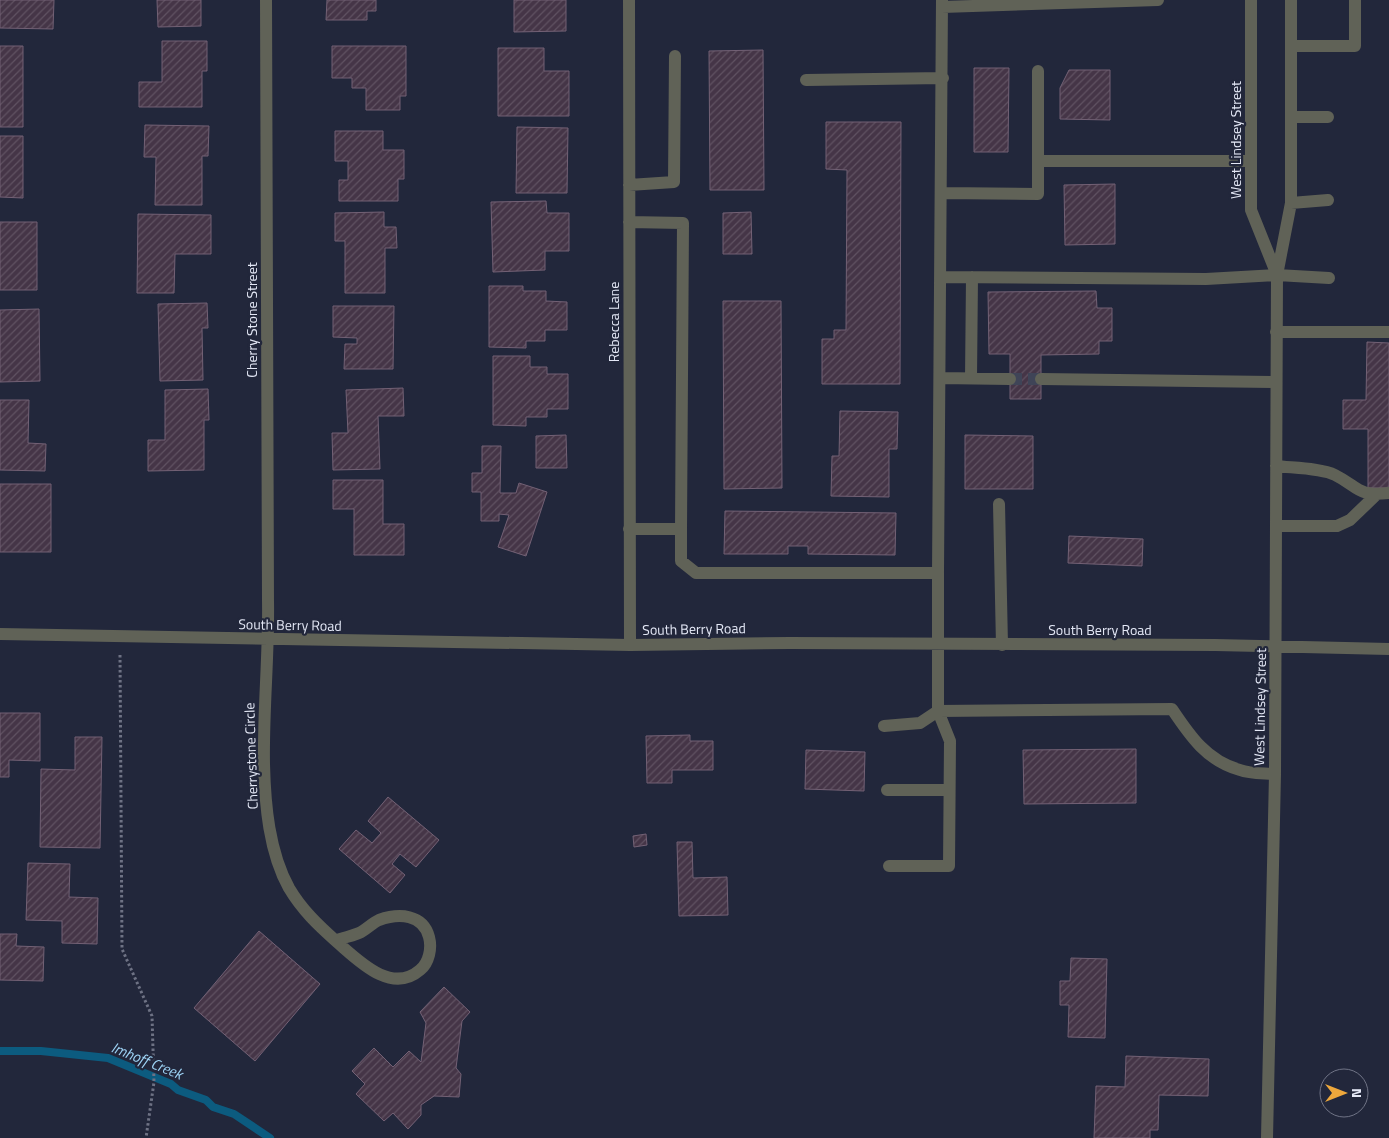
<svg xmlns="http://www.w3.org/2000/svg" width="1389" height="1138" viewBox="0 0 1389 1138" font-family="'Titillium Web',sans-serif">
<defs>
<pattern id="building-hatch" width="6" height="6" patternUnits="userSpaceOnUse" patternTransform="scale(1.25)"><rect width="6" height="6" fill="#453547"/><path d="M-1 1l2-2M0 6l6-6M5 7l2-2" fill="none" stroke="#605262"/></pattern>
</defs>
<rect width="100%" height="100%" fill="#22273b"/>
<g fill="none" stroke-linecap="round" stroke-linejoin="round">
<path stroke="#0c5b7f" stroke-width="8" d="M0 1051H41L108 1058 171 1084 178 1090 206 1100 213 1107 234 1114 270 1138"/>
</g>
<path fill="url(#building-hatch)" stroke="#736175" d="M0 0H54L53 29 0 28Z
M157 0H201V26L158 27Z
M327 0H376V11H367V20H326Z
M514 0H566V31L514 32Z
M162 41H207V71H202V107H139V82H162Z
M0 46H23V127H0Z
M332 46H406V96H400V110H366V88H352V78H332Z
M498 48H544V71H569V116H498Z
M763 50 764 190H710L709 51Z
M974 68H1009L1008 152H974Z
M1069 70H1110V120L1060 119V88Z
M826 122H901L900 384H822V339H834V330H846L847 170 826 169Z
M145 125 209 126 208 156H202V205H155L156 157H144Z
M517 127 568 128 567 193H516Z
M335 131H383V150H404V179H398V201H339V180H348V161H335Z
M0 136H23V198L0 197Z
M1115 184V244L1065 245 1064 185Z
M546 201 547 213H569V251H545V270L493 272 491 202Z
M384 212V227H396L397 248H385V293H345V241H335V213Z
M751 212 752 254H723V213Z
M138 214 211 215V254H175L174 293H137Z
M0 222H37V290H0Z
M489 286H523V291H546V301L567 302V330H545V341H526V348L489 347Z
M1096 291 1097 308H1112V341H1099V354L1041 355V399H1010V354H989L988 292Z
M723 301H781L782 488 724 489Z
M207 303 208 328H202L203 380 160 381 158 304Z
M333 306H394L393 369H344L345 344H357V338L333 337Z
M39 309 40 381 0 382V310Z
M1367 342 1389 343V488H1368V429H1343V400H1366Z
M493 356H530V367H547V374H568V409H547V417H526V426L493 425Z
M403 388 404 416H378L380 469 333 470 332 433H348L346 390Z
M208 389 209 420H204V470L148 471V440H165V390Z
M0 400H29L28 443 46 444 45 471 0 470Z
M840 411 898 412 897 449H889V497L831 496 832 456H839Z
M566 435 567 468H536V436Z
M965 435 1033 436V489H965Z
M482 446H501L500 493H516L519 483 547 492 526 556 498 547 509 515 499 514V521H481V492H472V473H482Z
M333 480H383V524H404V555H354V509H333Z
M0 484H51V552H0Z
M725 511 896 513 895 555 808 554V546H788V554H724Z
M1069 536 1143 539 1142 566 1068 563Z
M0 713H40V761L9 760V777H0Z
M690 735V741H713V770H672V783H647L646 736Z
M75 737H102L100 848 40 847 41 769 75 770Z
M1136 749V803L1024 804 1023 750Z
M806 750 865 752 864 791 805 789Z
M388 797 439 840 416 867 400 854 392 864 405 875 390 893 339 849 356 830 372 843 381 833 368 821Z
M646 834 647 845 634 847 633 836Z
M677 842H692L693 878 727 877 728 915 679 916Z
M28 863 70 864 69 897 98 898 97 944 62 943V921L26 920Z
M259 931 320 984 255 1061 194 1008Z
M0 934H17L16 946 44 947 43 981 0 980Z
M1071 958 1107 959 1105 1038 1068 1037 1069 1005H1060V981H1070Z
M444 987 470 1012 462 1021 456 1068 461 1074 459 1097 434 1096 421 1105V1115L408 1129 393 1113 384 1121 356 1094 365 1084 352 1071 374 1048 393 1067 409 1051 421 1062 426 1023 420 1012Z
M1126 1056 1209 1059 1208 1096 1159 1095 1158 1130H1150V1138H1094L1096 1086 1125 1087Z"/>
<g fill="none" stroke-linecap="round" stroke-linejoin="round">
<path stroke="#3f4457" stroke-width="12" stroke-dasharray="12 6" stroke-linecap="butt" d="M1010 379H1041"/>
<path stroke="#6e7284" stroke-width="3" stroke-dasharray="2.5 2.5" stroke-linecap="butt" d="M120 655 122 949 152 1016 154 1082 146 1138"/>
<path stroke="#606257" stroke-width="12" d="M266 0C266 200 268 400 268 601 269 655 263 710 264 764 265 805 269 852 289 888 302 910 318 925 337 942 358 960 391 995 420 970 429 963 432 948 429 937 423 914 399 913 379 920 372 923 366 930 359 933 352 936 343 938 336 940
M629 0 630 645
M1251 0V210L1277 275
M942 7 1158 0
M1292 46H1355V0
M806 80 943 78
M1291 117H1328
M1038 161H1250
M629 185 674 182 675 56
M941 193 1038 194V71
M1291 203 1328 200
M629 222 683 223 681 529
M940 277 1206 279 1277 275 1329 278
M1276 332H1389
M940 378 1010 379
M971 378 972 277
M1041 379 1276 382
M1276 466C1292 468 1321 468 1335 475 1359 487 1357 497 1389 493
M999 504 1002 645
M1276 526H1337L1350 520 1377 494
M629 529H681V561L696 573H938V711L1172 709C1190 736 1207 761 1240 770 1250 774 1264 773 1275 774
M938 573 942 0
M0 634 630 645 790 643 1215 645 1389 649
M884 726 920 723 938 711 950 741 949 866H889
M887 790H949
M1267 1138 1275 774 1277 275 1291 203V0"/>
</g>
<g text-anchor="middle" stroke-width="4.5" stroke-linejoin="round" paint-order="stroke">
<g font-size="14" fill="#e4e8f6" stroke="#22273b">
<text transform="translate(1236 140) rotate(-90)" y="5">West Lindsey Street</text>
<text transform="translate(252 320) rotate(-90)" y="5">Cherry Stone Street</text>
<text transform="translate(614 322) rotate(-90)" y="5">Rebecca Lane</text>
<text transform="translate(290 625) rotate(1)" y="5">South Berry Road</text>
<text transform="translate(694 629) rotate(-1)" y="5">South Berry Road</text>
<text x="1100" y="635">South Berry Road</text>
<text transform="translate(1260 707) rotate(-89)" y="5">West Lindsey Street</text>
<text transform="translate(251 756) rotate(-92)" y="5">Cherrystone Circle</text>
</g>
<g font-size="15" font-style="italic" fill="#9ed4f6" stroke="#22273b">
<text transform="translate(147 1061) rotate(22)" y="5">Imhoff Creek</text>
</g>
</g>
<g transform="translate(1344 1093) rotate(90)"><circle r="24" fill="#22273b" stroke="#707486"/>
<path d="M0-4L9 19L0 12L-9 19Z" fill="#eea83c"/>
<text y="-8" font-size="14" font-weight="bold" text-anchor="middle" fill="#e4e8f6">N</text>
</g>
</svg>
